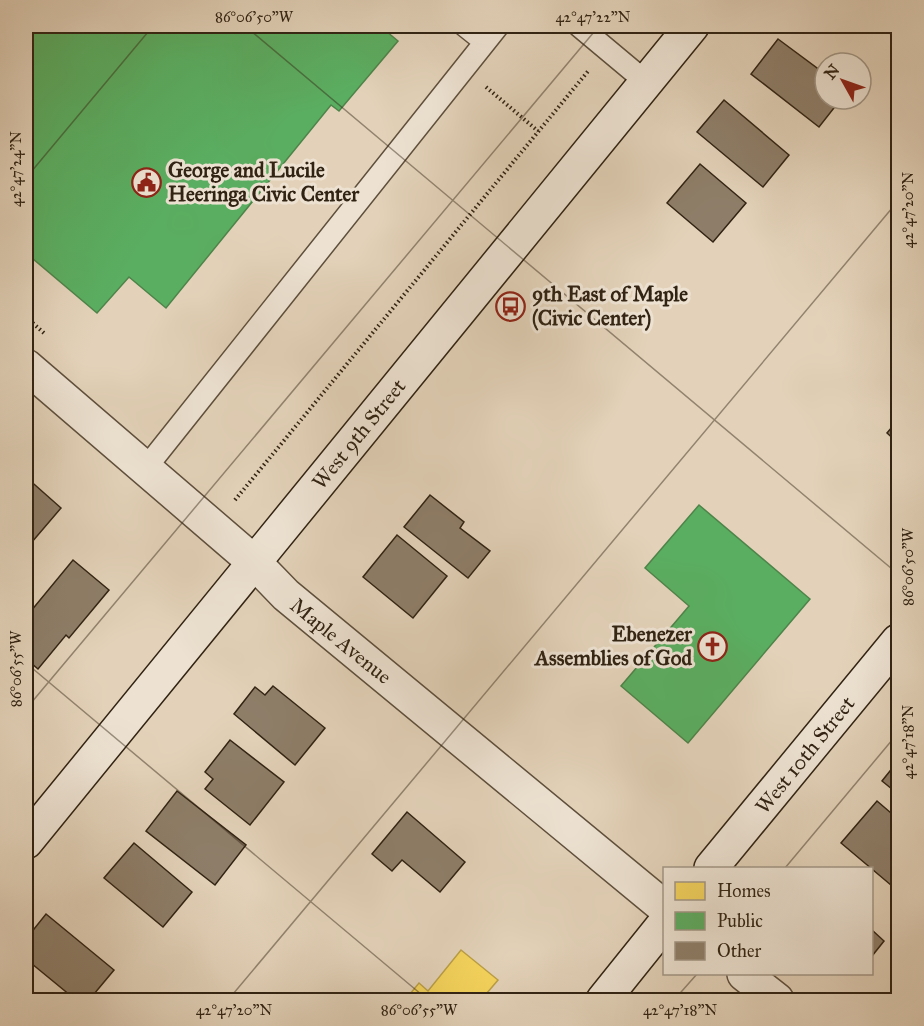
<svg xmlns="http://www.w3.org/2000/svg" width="924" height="1026" viewBox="0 0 924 1026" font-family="'IM FELL Great Primer',serif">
<rect width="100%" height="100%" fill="#e3d2b9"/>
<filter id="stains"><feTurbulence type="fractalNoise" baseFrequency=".00333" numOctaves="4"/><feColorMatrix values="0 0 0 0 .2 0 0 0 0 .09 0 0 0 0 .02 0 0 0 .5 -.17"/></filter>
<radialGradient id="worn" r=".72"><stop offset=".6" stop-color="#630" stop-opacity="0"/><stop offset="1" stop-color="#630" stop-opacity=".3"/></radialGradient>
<path fill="#f6d55c" stroke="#bba046" stroke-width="1.5" d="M461 950 498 980 481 1000H405L419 983 428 991Z"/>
<path fill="#5aae61" stroke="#4e844a" stroke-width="1.5" d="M40 26H380L398 41 339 111 331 105 166 308 129 277 97 313 26 253V43Z
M699 505 810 599 688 743 621 686 689 606 645 568Z"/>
<path fill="#8e7e69" stroke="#312313" stroke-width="1.5" d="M881 26H898V40Z
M778 39 825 74V99H841L819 127 751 74Z
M724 100 789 155 763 187 697 132Z
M700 164 746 203 713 242 667 203Z
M898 420V443L887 433Z
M26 477 61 508 26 549Z
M430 495 464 522 460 528 490 551 468 578 404 527Z
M397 535 447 576 413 618 363 577Z
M73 560 109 590 69 638 66 635 38 669 31 663 26 669V617Z
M273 686 325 728 295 765 234 714 255 687 265 695Z
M230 740 284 782 250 825 205 789 213 779 205 772Z
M898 761V794L882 781Z
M177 791 246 845 215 885 146 831Z
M877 801 898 819V891L841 843Z
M407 812 465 862 440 892 402 860 392 871 372 854Z
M134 843 192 892 163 927 104 878Z
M46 914 114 970 89 1000H76L26 959V939Z
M872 930 884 941 872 956Z"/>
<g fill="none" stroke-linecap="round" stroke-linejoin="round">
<defs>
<path id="lane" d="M465 26 485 42
M579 26 646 82
M145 469 498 26"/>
<path id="street" d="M26 366 254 562 286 595 664 907
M744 974 777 1000"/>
<path id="secondary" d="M26 842 692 26
M711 868 898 641
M603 1000 664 924"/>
</defs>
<use href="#lane" stroke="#5e4f3c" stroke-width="24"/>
<use href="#street" stroke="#5e4f3c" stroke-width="36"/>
<use href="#secondary" stroke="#312313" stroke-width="36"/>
<path stroke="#312313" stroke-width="4" stroke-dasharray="1.5 3" stroke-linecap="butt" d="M486 87 538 131
M26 317 45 334
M235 500 589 70"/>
<use href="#lane" stroke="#ede2d2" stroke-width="21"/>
<use href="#street" stroke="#ede2d2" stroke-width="33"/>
<use href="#secondary" stroke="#ede2d2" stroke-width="33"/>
</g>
<path fill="none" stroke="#312313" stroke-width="1.5" stroke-opacity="0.45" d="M245 26 898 574M26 178 153 26M26 663 428 1000M26 709 599 26M785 868 898 733M228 1000 898 201M674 1000 697 974"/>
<defs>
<symbol id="civic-ring" viewBox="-11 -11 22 22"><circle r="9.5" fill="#ede2d2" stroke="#8f2418" stroke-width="1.5"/><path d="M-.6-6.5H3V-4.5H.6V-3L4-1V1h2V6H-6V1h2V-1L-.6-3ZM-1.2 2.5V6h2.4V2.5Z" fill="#8f2418"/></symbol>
<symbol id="bus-ring" viewBox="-11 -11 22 22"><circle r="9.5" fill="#ede2d2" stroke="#8f2418" stroke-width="1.5"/><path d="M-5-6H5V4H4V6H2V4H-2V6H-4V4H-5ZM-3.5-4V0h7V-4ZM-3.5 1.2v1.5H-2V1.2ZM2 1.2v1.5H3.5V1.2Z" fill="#8f2418"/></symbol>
<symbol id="church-ring" viewBox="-11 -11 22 22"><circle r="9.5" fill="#ede2d2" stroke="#8f2418" stroke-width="1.5"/><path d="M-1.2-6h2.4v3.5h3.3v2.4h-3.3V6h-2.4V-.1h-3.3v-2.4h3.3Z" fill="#8f2418"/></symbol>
</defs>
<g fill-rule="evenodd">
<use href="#civic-ring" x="130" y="166" width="33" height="33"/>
<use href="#bus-ring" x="494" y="290" width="33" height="33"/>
<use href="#church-ring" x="696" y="630" width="33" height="33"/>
</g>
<g text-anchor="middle" stroke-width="6" stroke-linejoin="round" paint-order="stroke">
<g font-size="21" font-weight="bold" fill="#312313" stroke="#ede2d2" text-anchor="start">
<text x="168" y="177">George and Lucile<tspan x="168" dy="24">Heeringa Civic Center</tspan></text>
<text x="532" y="301">9th East of Maple<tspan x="532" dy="24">(Civic Center)</tspan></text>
<text x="692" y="641" text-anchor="end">Ebenezer<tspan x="692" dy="24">Assemblies of God</tspan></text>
</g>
<g font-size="21" fill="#312313" stroke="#ede2d2">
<text transform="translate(359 434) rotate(-51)" y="7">West 9th Street</text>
<text transform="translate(341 641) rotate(39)" y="7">Maple Avenue</text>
<text transform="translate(805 755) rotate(-51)" y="7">West 10th Street</text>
</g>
</g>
<rect width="924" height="1026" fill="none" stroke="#e3d2b9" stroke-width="66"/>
<rect x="663" y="867" width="210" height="108" fill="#ede2d2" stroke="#a29686" stroke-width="1.5"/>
<rect x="675" y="882" width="30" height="18" fill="#f6d55c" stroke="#a29686" stroke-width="1.5"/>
<text x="717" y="897" font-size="18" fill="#312313">Homes</text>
<rect x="675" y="912" width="30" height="18" fill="#5aae61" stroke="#a29686" stroke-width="1.5"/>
<text x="717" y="927" font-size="18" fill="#312313">Public</text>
<rect x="675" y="942" width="30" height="18" fill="#8e7e69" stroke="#a29686" stroke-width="1.5"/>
<text x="717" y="957" font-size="18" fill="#312313">Other</text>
<g transform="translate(843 81) rotate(310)"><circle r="28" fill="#ede2d2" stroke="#a29686" stroke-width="1.5"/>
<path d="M0-4.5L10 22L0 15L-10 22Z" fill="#8f2418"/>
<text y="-9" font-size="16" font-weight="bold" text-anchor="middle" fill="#312313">N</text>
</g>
<rect x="33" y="33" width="858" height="960" fill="none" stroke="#312313" stroke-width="2"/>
<g font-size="15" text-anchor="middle" fill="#312313">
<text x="254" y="22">86°06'50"W</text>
<text x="593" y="22">42°47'22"N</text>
<text transform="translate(16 169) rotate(-90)" y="5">42°47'24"N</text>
<text transform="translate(908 210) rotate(-90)" y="5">42°47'20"N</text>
<text transform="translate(908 567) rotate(-90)" y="5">86°06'50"W</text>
<text transform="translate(16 669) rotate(-90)" y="5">86°06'55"W</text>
<text transform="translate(908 742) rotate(-90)" y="5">42°47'18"N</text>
<text x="234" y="1015">42°47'20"N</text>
<text x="419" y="1015">86°06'55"W</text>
<text x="680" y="1015">42°47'18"N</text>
</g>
<rect width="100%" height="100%" filter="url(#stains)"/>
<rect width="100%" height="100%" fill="url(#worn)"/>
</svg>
